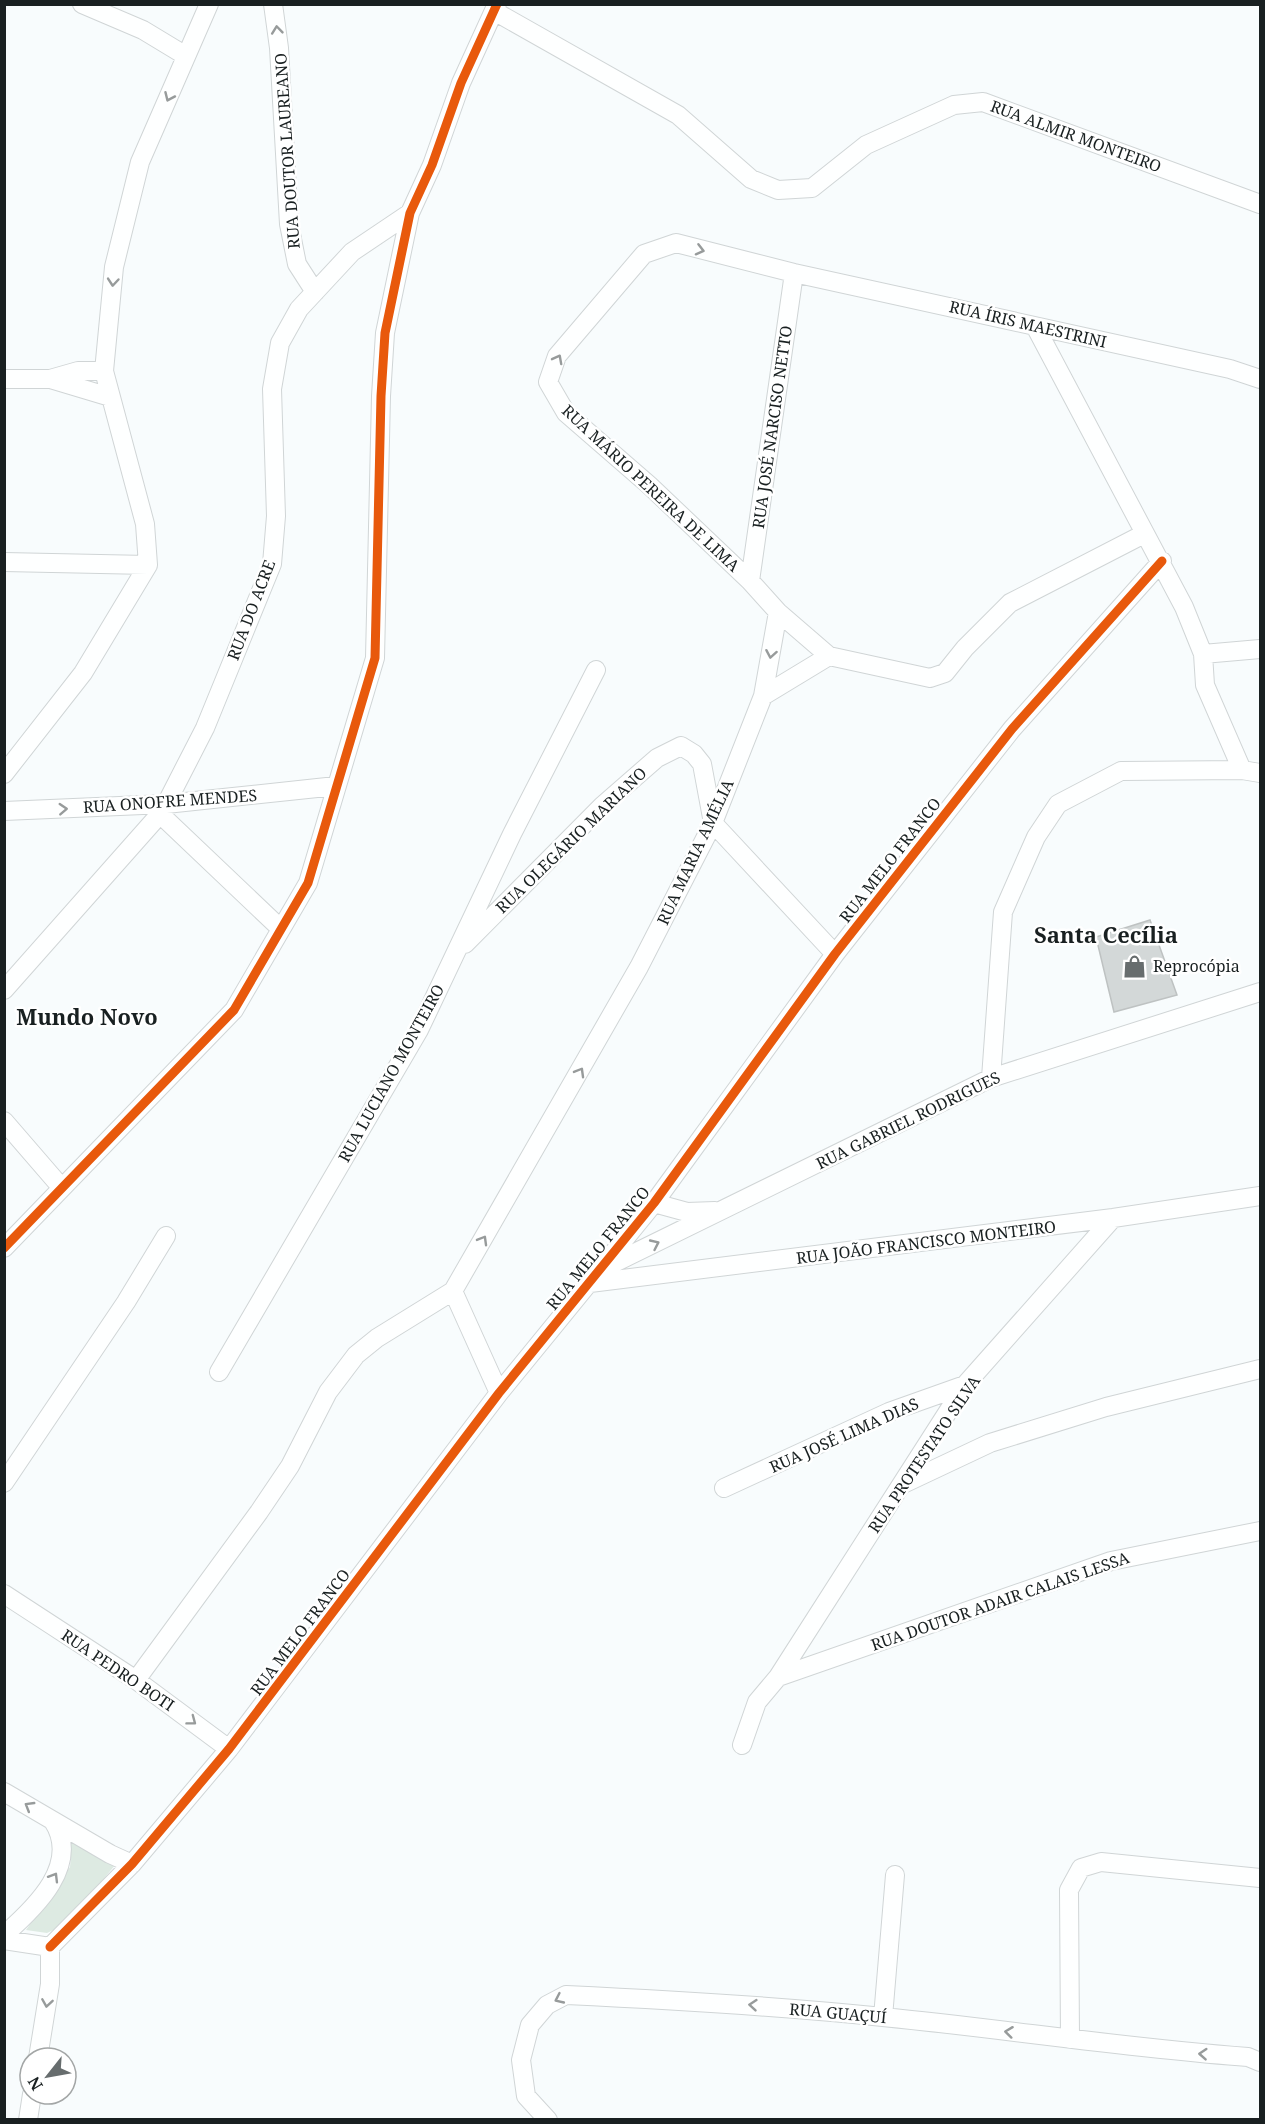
<svg xmlns="http://www.w3.org/2000/svg" width="1265" height="2124" viewBox="0 0 1265 2124" font-family="'Noto Serif',serif">
<rect width="100%" height="100%" fill="#f8fcfd"/>
<path fill="#ddeae2" d="M68 1841 94 1847 115 1865 68 1923 47 1933 26 1930 70 1867 71 1856Z"/>
<path fill="#d3d8d8" stroke="#bec2c2" stroke-width="1.5" d="M1150 920 1177 995 1114 1012 1096 937Z"/>
<g fill="none" stroke-linecap="round" stroke-linejoin="round">
<defs>
<path id="minor" d="M82 4 143 30 186 56
M273 4 279 48 289 224 297 264 315 292
M494 11 678 115 751 179 778 190 812 188 866 145 954 105 983 102 1260 204
M1035 326 1184 607 1203 654 1205 685 1242 770
M4 379H50L110 397
M50 379 78 371H104
M4 562 148 565
M750 581 794 273
M1203 654 1260 649
M829 656 778 612 750 581 649 485 566 413 548 382 557 356 644 254 676 243 794 273 1230 369 1260 379
M763 696 829 656 930 678 945 673 965 648 1010 603 1144 534
M4 774 83 673 148 565 145 524 104 371 114 267 140 162 209 4
M4 811 166 804 336 786
M160 814 281 929
M465 944 602 806 657 758 681 746 694 754 702 764 713 823 835 954
M4 990 160 814 166 804 205 728 272 564 276 516 272 389 280 343 299 309 352 252 410 213
M991 1078 1003 912 1036 837 1058 804 1121 771 1242 770 1260 773
M4 1121 61 1187
M654 1203 687 1212 715 1211
M4 1248 234 1010 308 883 375 658 381 396 385 333 410 213 432 165 461 83 497 4
M606 1267 991 1078 1260 992
M590 1283 1113 1218 1260 1196
M453 1291 499 1393
M219 1372 419 1030 512 834 596 670
M4 1483 126 1302 166 1236
M903 1484 990 1443 1106 1407 1260 1369
M724 1488 889 1412 965 1385
M4 1594 136 1680 229 1749
M778 1677 1111 1561 1260 1531
M136 1680 259 1512 290 1466 328 1392 356 1355 377 1338 453 1291 639 967 713 823 763 696 778 612
M742 1745 757 1702 778 1677 965 1385 1113 1218
M4 1792 110 1854 132 1864
M4 1935C36 1907 81 1864 53 1821
M4 1940 50 1947
M50 1947 132 1864 229 1749 499 1393 654 1203 835 954 1012 729 1162 561
M883 2017 895 1875
M1070 2039 1069 1890 1081 1868 1101 1862 1260 1878
M38 2058 50 1984V1947
M28 2120 32 2094
M548 2120 526 2096 521 2060 530 2025 547 2005 566 1995C672 2000 777 2006 883 2017 1005 2029 1126 2048 1248 2057L1260 2062"/>
</defs>
<use href="#minor" stroke="#d0d5d6" stroke-width="20"/>
<use href="#minor" stroke="#feffff" stroke-width="18"/>
<defs>
<path id="cycleway" d="M4 1248 234 1010 308 883 375 658 381 396 385 333 410 213 432 165 461 83 497 4
M50 1947 132 1864 229 1749 499 1393 654 1203 835 954 1012 729 1162 561"/>
</defs>
<use href="#cycleway" stroke="#fff" stroke-width="13"/>
<use href="#cycleway" stroke="#e8590c" stroke-width="9"/>
</g>
<defs><path id="oneway-chevron" d="M-2-3.5L2.5 0L-2 3.5" fill="none" stroke-width="1.6" stroke-linecap="round" stroke-linejoin="round" transform="scale(1.5)"/></defs>
<g stroke="#979b9b">
<use href="#oneway-chevron" transform="translate(277 30) rotate(-96)"/>
<use href="#oneway-chevron" transform="translate(169 97) rotate(114)"/>
<use href="#oneway-chevron" transform="translate(700 250) rotate(14)"/>
<use href="#oneway-chevron" transform="translate(113 282) rotate(95)"/>
<use href="#oneway-chevron" transform="translate(558 359) rotate(-62)"/>
<use href="#oneway-chevron" transform="translate(771 654) rotate(100)"/>
<use href="#oneway-chevron" transform="translate(63 809) rotate(-3)"/>
<use href="#oneway-chevron" transform="translate(580 1072) rotate(-60)"/>
<use href="#oneway-chevron" transform="translate(483 1240) rotate(-60)"/>
<use href="#oneway-chevron" transform="translate(655 1244) rotate(-25)"/>
<use href="#oneway-chevron" transform="translate(192 1721) rotate(37)"/>
<use href="#oneway-chevron" transform="translate(29 1806) rotate(-149)"/>
<use href="#oneway-chevron" transform="translate(54 1877) rotate(-59)"/>
<use href="#oneway-chevron" transform="translate(559 1999) rotate(155)"/>
<use href="#oneway-chevron" transform="translate(47 2003) rotate(99)"/>
<use href="#oneway-chevron" transform="translate(753 2005) rotate(-175)"/>
<use href="#oneway-chevron" transform="translate(1009 2032) rotate(-173)"/>
<use href="#oneway-chevron" transform="translate(1203 2054) rotate(-176)"/>
</g>
<defs>
<symbol id="shop-bare" viewBox="-9 -9 18 18"><path d="M-5-2.5h2.3a2.7 3.5 0 0 1 5.4 0H5L5.5 6h-11ZM-1.5-2.5h3a1.5 2.3 0 0 0-3 0Z" fill="#676d6e" stroke="#fff" stroke-width="2.5" paint-order="stroke"/></symbol>
</defs>
<g fill-rule="evenodd">
<use href="#shop-bare" x="1118" y="950" width="33" height="33"/>
</g>
<g text-anchor="middle" stroke-width="5" stroke-linejoin="round" paint-order="stroke">
<g font-size="16" fill="#192021" stroke="#fff">
<text transform="translate(1076 136) rotate(20)" y="6">RUA ALMIR MONTEIRO</text>
<text transform="translate(287 151) rotate(-94)" y="6">RUA DOUTOR LAUREANO</text>
<text transform="translate(1028 324) rotate(13)" y="6">RUA ÍRIS MAESTRINI</text>
<text transform="translate(772 427) rotate(-82)" y="6">RUA JOSÉ NARCISO NETTO</text>
<text transform="translate(651 488) rotate(43)" y="6">RUA MÁRIO PEREIRA DE LIMA</text>
<text transform="translate(251 610) rotate(-69)" y="6">RUA DO ACRE</text>
<text transform="translate(170 801) rotate(-4)" y="6">RUA ONOFRE MENDES</text>
<text transform="translate(571 840) rotate(-44)" y="6">RUA OLEGÁRIO MARIANO</text>
<text transform="translate(695 852) rotate(-65)" y="6">RUA MARIA AMÉLIA</text>
<text transform="translate(890 860) rotate(-52)" y="6">RUA MELO FRANCO</text>
<text transform="translate(391 1073) rotate(-61)" y="6">RUA LUCIANO MONTEIRO</text>
<text transform="translate(908 1120) rotate(-26)" y="6">RUA GABRIEL RODRIGUES</text>
<text transform="translate(926 1242) rotate(-7)" y="6">RUA JOÃO FRANCISCO MONTEIRO</text>
<text transform="translate(598 1248) rotate(-51)" y="6">RUA MELO FRANCO</text>
<text transform="translate(844 1435) rotate(-24)" y="6">RUA JOSÉ LIMA DIAS</text>
<text transform="translate(924 1454) rotate(-56)" y="6">RUA PROTESTATO SILVA</text>
<text transform="translate(1000 1601) rotate(-19)" y="6">RUA DOUTOR ADAIR CALAIS LESSA</text>
<text transform="translate(300 1632) rotate(-53)" y="6">RUA MELO FRANCO</text>
<text transform="translate(118 1670) rotate(34)" y="6">RUA PEDRO BOTI</text>
<text transform="translate(838 2013) rotate(5)" y="6">RUA GUAÇUÍ</text>
</g>
<g font-size="16" fill="#192021" stroke="#fff" text-anchor="start">
<text x="1153" y="972">Reprocópia</text>
</g>
<g font-size="22" font-weight="bold" fill="#192021" stroke="#fff">
<text x="1106" y="943">Santa Cecília</text>
<text x="87" y="1025">Mundo Novo</text>
</g>
</g>
<rect width="1265" height="2124" fill="none" stroke="#192021" stroke-width="12"/>
<g transform="translate(48 2076) rotate(239)"><circle r="28" fill="#ffffff" stroke="#a3a6a6" stroke-width="1.5"/>
<path d="M0-4.5L10 22L0 15L-10 22Z" fill="#676d6e"/>
<text y="-9" font-size="16" font-weight="bold" text-anchor="middle" fill="#192021">N</text>
</g>
</svg>
